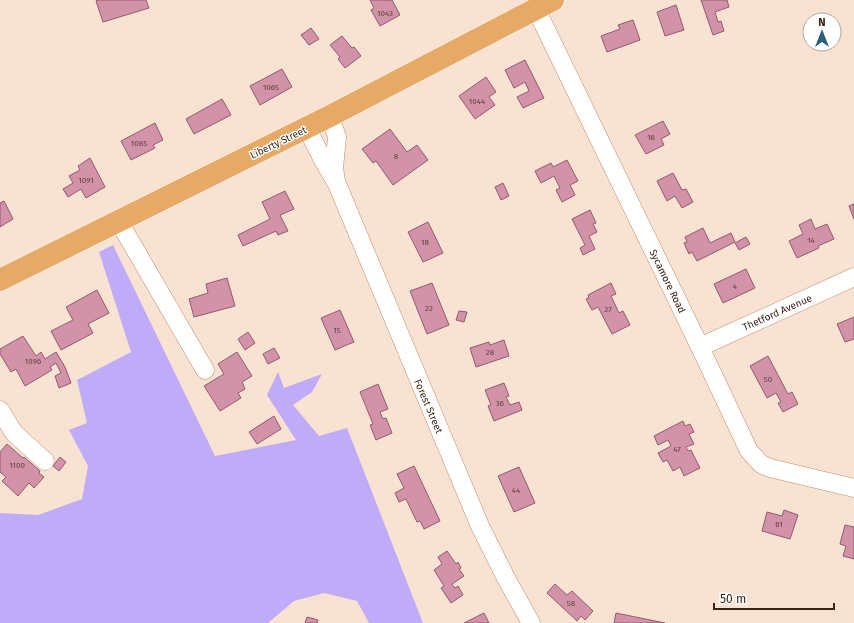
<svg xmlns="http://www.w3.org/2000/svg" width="854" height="623" viewBox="0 0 854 623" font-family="'Fira Sans',sans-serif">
<rect width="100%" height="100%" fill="#f8e2d2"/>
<path fill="#c0abf8" d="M113 245 215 456 296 440 267 395 278 372 284 388 322 374 312 392 293 405 319 436 347 428 423 623H369L357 601 324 593 294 601 268 623H0V513L38 515 82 499 88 466 69 430 87 423 77 380 131 352 99 252Z"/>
<path fill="#d293a9" stroke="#93596f" d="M97 0H146L149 8 103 22 96 1Z
M370 0H392L400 15 380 26 371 10 374 8Z
M701 0H727L729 7 715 12 718 22 721 21 724 31 713 35Z
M676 5 684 30 665 36 657 12Z
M633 20 640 40 607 52 601 36 620 29 618 25Z
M311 28 319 39 309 45 301 35Z
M342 36 352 48 354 47 361 56 345 68 338 59 340 57 330 45Z
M525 60 544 98 523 108 517 97 529 91 525 82 514 88 505 70Z
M282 69 292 87 260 105 250 86Z
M486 77 496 92 489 97 495 105 475 119 459 96Z
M222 99 231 115 194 134 186 119Z
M663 121 670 134 661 139 664 145 646 154 635 135Z
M155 123 163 140 153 145 155 148 131 160 121 141Z
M390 129 407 152 417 145 428 160 393 185 376 161 373 163 362 149Z
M90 158 105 187 86 198 81 189 68 197 63 189 73 183 69 176 80 170 78 166Z
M567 160 578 181 570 185 575 195 562 202 556 190 560 188 554 176 541 183 535 171 551 163 553 167Z
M673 173 682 190 686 189 693 202 682 208 675 196 667 201 657 181Z
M503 183 509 196 501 200 495 187Z
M285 191 294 209 280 215 288 231 278 235 276 231 243 246 238 235 270 219 262 202Z
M4 201 13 219 0 227V203Z
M854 204V219L849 206Z
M590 210 596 223 593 224 597 232 589 236 595 249 583 255 580 248 585 245 572 219Z
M811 219 815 229 827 224 834 239 818 246 819 248 797 258 789 241 803 234 799 225Z
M428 222 443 253 423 262 408 232Z
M703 228 710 243 731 233 735 242 697 261 692 252 689 254 684 243 687 242 685 237Z
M746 237 750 244 739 250 735 243Z
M746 269 755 288 723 303 714 284Z
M227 278 235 306 194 317 189 299 208 293 206 284Z
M432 283 449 325 427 334 410 291Z
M611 283 616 294 611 296 619 313 623 311 630 325 612 334 598 307 592 310 586 299 589 298 588 295Z
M97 290 109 313 88 324 93 333 61 350 51 331 73 320 66 307Z
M340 310 354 342 335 350 321 318Z
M459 311 467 312 464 322 456 320Z
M854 317V339L845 342 837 324Z
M248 332 255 343 245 350 238 339Z
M23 336 36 356 41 352 45 359 56 352 65 367 71 383 59 388 55 376 61 373 56 363 50 367 52 370 25 386 16 369 11 372 0 354V349Z
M504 340 509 356 476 367 470 348 489 342 490 345Z
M274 348 280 358 268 364 263 354Z
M237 352 252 376 242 382 245 389 238 393 241 398 220 411 204 386 224 374 218 364Z
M768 356 788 394 792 392 798 404 783 412 778 403 781 402 776 393 767 398 750 366Z
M504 383 509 396 506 397 510 405 519 402 522 410 494 421 488 406 491 405 485 390Z
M378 384 388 409 380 412 383 419 386 418 392 433 376 440 370 425 373 424 360 392Z
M274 416 281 429 257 444 249 432Z
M683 421 685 426 690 424 694 432 689 434 694 444 686 447 688 451 691 450 700 468 684 476 680 467 673 471 667 460 663 462 658 453 671 446 668 440 658 445 654 436Z
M7 444 23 458 24 457 40 471 39 473 44 477 34 488 29 483 18 496 2 481 6 477 0 472V452Z
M60 457 66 462 59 471 53 466Z
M414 466 440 521 424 529 420 521 417 522 406 499 399 502 395 493 404 488 397 474Z
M519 467 535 503 514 512 498 476Z
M784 510 798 515 790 539 762 531 767 512 782 516Z
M845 525 854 527V559L843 556 846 546 840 544Z
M447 551 456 564 458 562 461 568 459 569 464 576 452 584 455 588 458 586 463 595 451 603 441 588 444 586 434 570 442 564 438 557Z
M555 584 567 595 572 591 593 611 585 620 581 616 577 621 547 593Z
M484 613 489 623H464Z
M616 613 665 623H614Z
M307 617 318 620 317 623H305Z"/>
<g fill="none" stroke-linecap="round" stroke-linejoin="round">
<defs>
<path id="minor" d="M536 9 700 347 749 451 761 464 770 468 854 488
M330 116 337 137 334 168 336 181
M307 128 323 160 337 184 480 526 506 578 531 623
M118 220 205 370
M700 347 854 277
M0 410 14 433 45 461"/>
<path id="major" d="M0 280 330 116 553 0"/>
</defs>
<use href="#minor" stroke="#c08c68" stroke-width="19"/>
<use href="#major" stroke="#fff" stroke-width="23"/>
<use href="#minor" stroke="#fff" stroke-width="18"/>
<use href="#major" stroke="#e6a966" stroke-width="22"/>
</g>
<g text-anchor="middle" stroke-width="3" stroke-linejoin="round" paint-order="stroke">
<g font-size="8" fill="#5e3f39">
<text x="385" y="16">1043</text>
<text x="271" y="90">1065</text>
<text x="477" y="104">1044</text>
<text x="651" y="140">16</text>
<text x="139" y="146">1085</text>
<text x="396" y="159">8</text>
<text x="86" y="183">1091</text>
<text x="811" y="243">14</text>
<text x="425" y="245">18</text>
<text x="735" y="289">4</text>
<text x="429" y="311">22</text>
<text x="608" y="312">27</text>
<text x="337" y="333">15</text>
<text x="490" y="355">28</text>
<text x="33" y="364">1096</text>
<text x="768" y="382">50</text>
<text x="500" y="406">36</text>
<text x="677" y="452">47</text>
<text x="17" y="468">1100</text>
<text x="516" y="493">44</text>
<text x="779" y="527">61</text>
<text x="571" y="606">58</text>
</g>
<g font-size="10" fill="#382314" stroke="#fff">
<text transform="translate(278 142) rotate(-26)" y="4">Liberty Street</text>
<text transform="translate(668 281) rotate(64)" y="4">Sycamore Road</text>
<text transform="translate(777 312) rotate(-24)" y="4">Thetford Avenue</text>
<text transform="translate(429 406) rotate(67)" y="4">Forest Street</text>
</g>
</g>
<g transform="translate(822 32)"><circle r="19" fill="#ffffff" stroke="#afa7a1"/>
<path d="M0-3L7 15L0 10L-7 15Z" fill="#2b5e7a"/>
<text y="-6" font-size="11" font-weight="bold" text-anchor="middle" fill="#382314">N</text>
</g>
<path d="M714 603v6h120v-6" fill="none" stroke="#382314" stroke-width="2"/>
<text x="720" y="603" font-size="12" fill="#382314" stroke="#ffffff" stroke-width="3" paint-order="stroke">50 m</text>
</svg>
